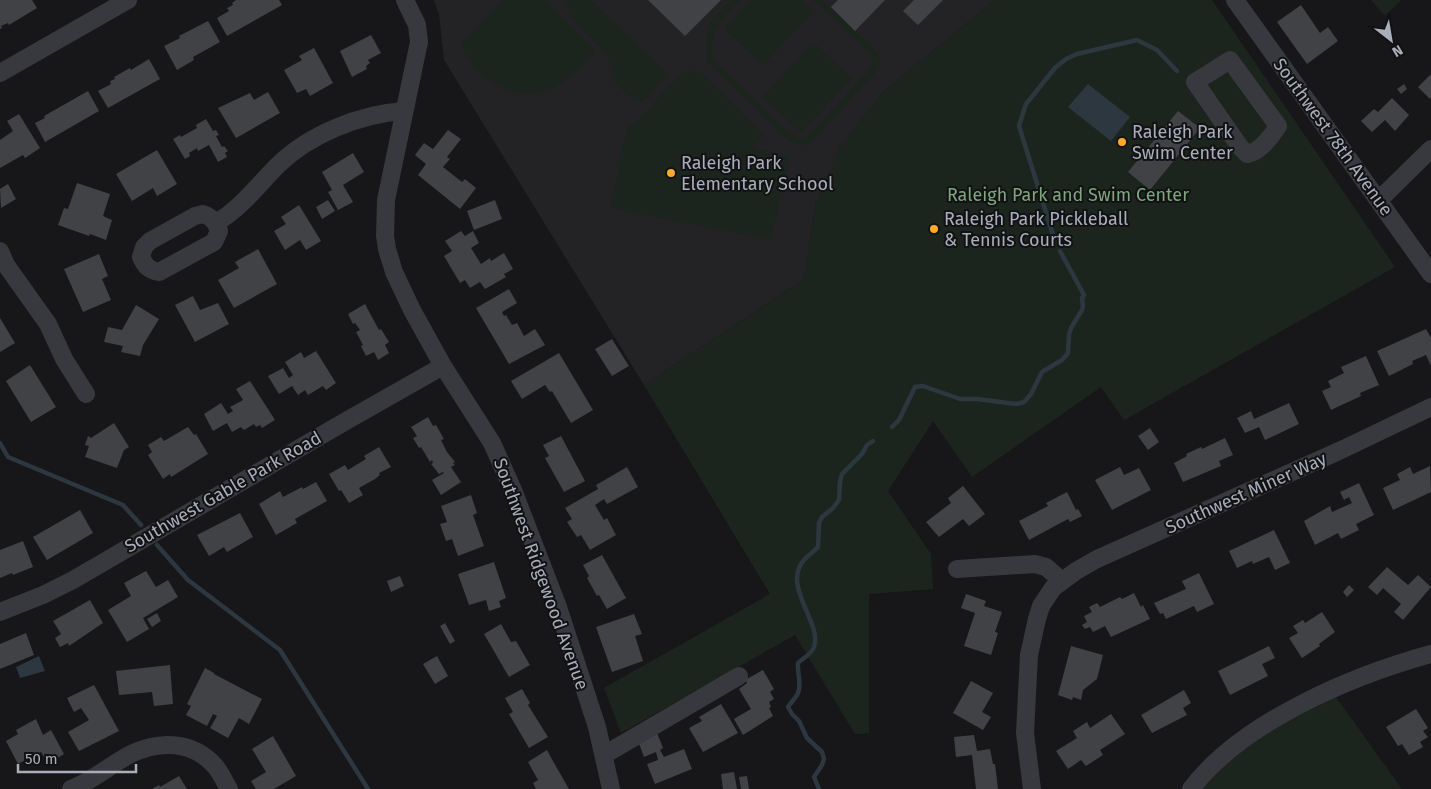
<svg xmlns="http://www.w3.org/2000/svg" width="1431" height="789" viewBox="0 0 1431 789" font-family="'Fira Sans',sans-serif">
<rect width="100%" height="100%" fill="#171719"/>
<path fill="#232326" d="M434 0H995L882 93 816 202 804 279 644 385 444 60 439 15Z"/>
<path fill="#1c251d" d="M502 0H545L595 50C573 77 549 102 511 91 501 88 491 83 483 76 474 68 467 56 460 45Z
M564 0H591L668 74 643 102 631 98 614 82 611 65 601 48 574 22 568 13Z
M730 0H740C723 18 706 32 713 60L789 133 801 139 807 137 868 71C874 63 874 58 867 50L814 0H822L876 51 880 62 874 74 810 143C801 148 794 143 786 138L708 63C703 51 705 28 714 17 719 11 725 6 730 0Z
M751 0H802L814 11 763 65 724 29Z
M995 0H1212L1395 267 1124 420 1101 387 972 477 933 421 888 491 931 554 933 589 869 594V733L855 734 795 635 621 733 604 688 770 594 644 385 804 279 816 202 841 144 882 93Z
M1371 0H1401L1385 16Z
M813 42 852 78 801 133 762 97Z
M699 71 764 135 752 148 789 156 771 240 610 208 625 138 623 136 626 133 628 123 634 124 683 72Z
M1336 697 1402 789H1199L1205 780 1268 730Z"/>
<path fill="#2c373f" d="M1088 84 1130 117 1111 141 1068 107Z
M39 656 45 671 20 678 16 667Z"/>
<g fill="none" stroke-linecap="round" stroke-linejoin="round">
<path stroke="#2c373f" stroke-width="4.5" d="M1053 235 1019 126 1026 104 1055 68 1066 59 1077 54 1137 40 1157 50 1177 71
M892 427 899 420 915 387 923 386 960 399H977L1016 404 1024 402 1031 394 1042 372 1062 360 1068 353 1069 335 1071 328 1082 310 1083 306 1082 298 1084 295 1060 251
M0 443 8 457 123 505 141 525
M157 545 188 580 280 650 368 789
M819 789 814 777 822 765 824 759 822 752 807 738 799 721 792 714 788 707C791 702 796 698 798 693 802 684 797 673 798 663 803 658 812 654 814 647 823 624 781 586 804 560 808 555 814 552 818 547L819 523 822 517 833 508 839 500 840 482 842 474 862 454 867 445 873 441"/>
</g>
<path fill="#414246" d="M0 0H32L37 8 9 25 8 23 1 26 2 28 0 29Z
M236 0H279L282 5 227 36 217 18 229 11 227 8 233 5 232 3Z
M648 0H721L685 36Z
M838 0H885L855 31 831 7Z
M914 0H943L918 25 903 11Z
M1301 5 1320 33 1328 27 1338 41 1307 64 1277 22Z
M208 21 220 42 193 57 194 60 177 70 164 46 180 38 179 36Z
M371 35 381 53 368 60 370 63 366 66 367 69 352 77 340 51Z
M314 48 333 83 310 96 306 89 297 93 284 70 302 60 299 56Z
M149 59 160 79 108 108 98 91 111 84 110 81 115 79 114 77 130 68 131 70Z
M1431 74V97L1430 99 1418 87Z
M1404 84 1407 89 1401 94 1397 89Z
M88 91 99 111 45 142 35 123 45 118 44 116Z
M268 92 280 113 236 138 218 108 250 93 254 100Z
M1392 98 1409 115 1395 131 1385 120 1372 132 1361 121 1374 109 1378 112Z
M1178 111 1200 128 1150 190 1128 172Z
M19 114 40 148 25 158 23 155 0 168V140L13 131 7 121Z
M206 119 213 131 216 130 219 135 216 136 222 147 224 146 228 151 225 153 227 157 218 162 209 145 198 151 197 148 189 153 190 156 185 159 173 139 180 135 181 137 197 128 196 125Z
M448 130 461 139 447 157 450 159 443 167 462 182 465 179 476 188 460 209 418 175 426 164 415 155 424 143 433 149Z
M157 150 177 184 157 196 153 188 132 201 116 174Z
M353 153 364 172 343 185 353 202 338 210 328 192 332 190 322 172Z
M77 183 110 194 103 216 112 220 106 240 90 234 89 236 58 225 64 208 68 209Z
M8 184 16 199 1 208 0 189Z
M328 200 335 211 322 219 316 207Z
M495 200 502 219 474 230 467 211Z
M299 205 321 241 306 250 300 240 285 250 274 231 286 224 281 217Z
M461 231 465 236 473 231 479 243 471 248 481 264 490 258 491 261 504 253 513 269 504 274 506 277 485 289 480 282 470 288 465 280 460 283 444 256 452 251 445 241Z
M258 249 277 284 234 308 218 280 239 268 235 262Z
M99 254 108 276 102 279 111 300 83 312 64 269Z
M509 289 517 303 502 312 504 316 506 315 512 325 517 323 524 336 535 329 545 345 509 364 476 308Z
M193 296 200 310 218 303 229 324 195 342 175 305Z
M365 304 379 330 381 329 389 342 385 345 389 353 378 360 374 352 366 356 361 346 363 345 356 332 360 330 355 323 353 324 348 314Z
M136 305 159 319 143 345 140 356 121 352 123 346 104 342 108 327 122 330Z
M0 318 15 343 0 352Z
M1426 329 1431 338V366L1426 355 1412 361 1413 364 1389 376 1377 351Z
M612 339 629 366 612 376 595 349Z
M316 351 336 383 326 390 323 386 308 395 305 390 298 395 292 386 279 394 268 376 283 368 289 378 293 375 285 362 301 352 304 358Z
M559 353 593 410 571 423 552 391 550 392 545 385 522 399 511 381Z
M1366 356 1379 385 1360 393 1361 396 1331 410 1322 391 1331 387 1328 381 1344 373 1341 367Z
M30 365 56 407 31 422 6 381Z
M250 381 275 420 262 428 260 425 256 427 254 424 244 430 241 427 232 432 227 423 213 431 204 414 221 403 228 414 233 411 230 407 243 400 236 389Z
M1289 403 1299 424 1265 440 1259 427 1245 433 1237 418 1251 411 1254 419Z
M428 417 433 426 436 425 444 439 441 440 447 452 455 462 453 463 455 465 451 467 461 482 441 495 432 480 444 473 443 472 439 474 431 464 433 463 432 460 430 462 421 447 419 448 413 438 417 436 411 427Z
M114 423 129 447 124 450 117 468 85 457 89 446 85 445 88 436 91 438Z
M188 427 194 435 196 434 208 454 171 477 170 474 163 479 148 455 152 452 148 445 161 437 164 441Z
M1150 428 1159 442 1148 450 1138 436Z
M561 436 585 481 564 492 545 458 549 456 543 445Z
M1225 438 1233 455 1219 461 1221 466 1183 482 1174 463 1187 456 1186 454 1201 447 1202 449Z
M379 447 391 467 379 473 380 475 375 479 359 488 363 495 349 503 341 490 339 491 329 474 345 465 348 470 366 459 364 456Z
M1430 466 1431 492 1393 510 1383 488 1400 480 1397 474 1410 467 1413 474Z
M627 467 638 487 607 504 604 499 595 505 604 520 607 518 616 535 590 550 581 535 577 537 567 522 572 519 565 508 598 489 596 485Z
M1120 467 1124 475 1139 468 1151 490 1112 510 1095 480Z
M316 482 327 501 295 519 297 523 276 535 259 504 280 491 283 497 302 487 303 489Z
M1359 483 1374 515 1356 524 1359 530 1341 539 1338 533 1315 545 1304 521 1330 506 1332 512 1352 503 1349 497 1344 500 1340 492Z
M963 486 985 514 969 526 963 519 939 537 926 522 951 503 948 498Z
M1067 492 1076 510 1078 509 1082 516 1070 522 1068 519 1029 540 1019 521 1048 506 1046 503Z
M471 495 477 513 473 515 484 546 458 556 452 539 446 541 440 524 447 522 441 506Z
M80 510 93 533 47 560 33 537Z
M240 513 253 537 227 552 224 547 209 556 197 535Z
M1274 530 1290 563 1275 570 1269 557 1253 564 1252 561 1237 568 1229 551Z
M23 541 33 567 13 575 12 573 0 578V550Z
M602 555 626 598 607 609 599 595 597 596 587 578 589 576 583 565Z
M494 562 506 598 499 601 501 607 489 611 486 600 469 605 458 574Z
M1387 567 1408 585 1418 575 1431 587 1403 620 1394 612 1401 604 1383 588 1377 595 1368 587Z
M146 571 156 587 168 580 178 597 143 618 149 629 127 642 108 610 131 596 124 583Z
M1199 573 1214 604 1197 612 1194 606 1166 619 1163 613 1160 614 1154 603 1186 589 1182 581Z
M400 576 404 586 391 592 387 581Z
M1349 585 1354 590 1347 597 1343 592Z
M1134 593 1141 607 1143 605 1150 619 1111 637 1105 626 1093 632 1090 627 1085 629 1082 625 1087 622 1084 616 1092 612 1089 607 1097 603 1100 607 1120 597 1122 599Z
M966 594 986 601 984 606 1002 612 995 632 998 633 991 655 964 646 975 613 961 608Z
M90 600 103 623 69 646 68 643 60 647 55 638 61 634 53 621Z
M1322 612 1335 632 1319 644 1320 646 1302 658 1289 638 1298 633 1293 626 1303 620 1305 623Z
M157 613 161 621 152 627 147 619Z
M634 614 642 634 635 636 643 661 612 672 596 627Z
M445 623 455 641 450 644 440 626Z
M501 624 511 642 516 641 530 665 509 677 484 634Z
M26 633 34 655 0 669V644Z
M1071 646 1103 655 1097 679 1083 690 1081 700 1073 697 1072 700 1058 695Z
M1269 646 1275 658 1262 664 1268 676 1230 695 1218 671Z
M437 656 448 676 435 684 423 664Z
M170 665 173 704 154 706 152 692 119 695 116 671Z
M205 668 214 673V674L262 699 249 724 239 718 228 738 210 728 217 716 213 714 207 726 186 715 191 706 187 704Z
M763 670 774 689 770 692 774 699 769 702 771 707 769 708 773 716 743 735 734 719 751 709 739 689 747 683 745 680Z
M971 681 993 693 982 712 991 717 983 730 953 713Z
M94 685 119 731 79 751 68 732 89 720 81 708 74 712 67 698Z
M522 689 530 703 528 705 548 737 529 748 509 714 513 712 505 698Z
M1184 690 1191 703 1183 708 1187 715 1152 733 1141 715Z
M721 704 738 733 703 752 689 728 702 721 699 717Z
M1416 709 1428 728 1423 731 1428 737 1420 742 1423 747 1409 755 1402 744 1398 746 1386 727Z
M1111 714 1125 734 1100 750 1103 755 1086 766 1081 760 1068 769 1056 751 1077 738 1073 731 1087 722 1090 728Z
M36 719 43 735 51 730 64 754 48 764 41 752 18 764 6 741 18 734 16 730Z
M657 733 663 748 660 750 664 757 684 749 692 769 655 784 647 764 658 760 656 752 644 757 638 741Z
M974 735 977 751 990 749 993 764H995L998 789H976L972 755 956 757 954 737Z
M273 736 296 776 274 789H256L251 781 266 772 252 749Z
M547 750 554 763 569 789H536L533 783 538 780 528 762Z
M734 772 737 789H723L721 774Z
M179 776 187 789H152L159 785 160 787Z
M747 776 749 789H741L739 777Z"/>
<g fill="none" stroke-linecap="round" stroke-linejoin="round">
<path stroke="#38393f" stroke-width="18" d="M405 0 417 25 419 42 386 200 385 236 387 249 394 272 412 310 443 366 492 443 513 490 558 607 597 727 611 789
M1235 0 1431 274
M1230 60 1278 126C1271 137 1260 152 1247 154L1240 147 1195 82Z
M0 73 128 0
M1379 200 1431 149
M203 214C212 217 216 222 219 231L214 242 159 272C149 270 145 266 141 257L144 247 150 241 195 216Z
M216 223C241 208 258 185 278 165 310 134 360 114 404 111
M0 251 6 265 48 324 64 359 86 394
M957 569 1035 564 1046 567 1062 581
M0 612 43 595 73 580 346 421 443 366
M604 755 739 676
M71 789C93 781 111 764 131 754 160 740 193 741 215 766 221 773 224 781 229 789
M1032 789 1025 733 1029 655 1037 619 1041 606 1053 588 1076 571 1097 559 1339 451 1431 407
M1191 789C1242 722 1351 676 1431 654"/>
</g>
<g fill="#ffa929" stroke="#121214" stroke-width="2">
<circle cx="1122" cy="142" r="5"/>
<circle cx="671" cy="173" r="5"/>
<circle cx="934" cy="229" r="5"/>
</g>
<g text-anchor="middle" stroke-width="4" stroke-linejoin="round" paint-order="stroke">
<g font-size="18" fill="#a8afba" stroke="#121214" text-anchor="start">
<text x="1132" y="138">Raleigh Park<tspan x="1132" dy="21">Swim Center</tspan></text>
<text x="681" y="169">Raleigh Park<tspan x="681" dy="21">Elementary School</tspan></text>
<text x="944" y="225">Raleigh Park Pickleball<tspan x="944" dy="21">&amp; Tennis Courts</tspan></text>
</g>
<g font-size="18" fill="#a8afba" stroke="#121214">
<text transform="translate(1333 137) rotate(54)" y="6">Southwest 78th Avenue</text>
<text transform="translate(223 492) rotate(-30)" y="6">Southwest Gable Park Road</text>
<text transform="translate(1246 493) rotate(-24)" y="6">Southwest Miner Way</text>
<text transform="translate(541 574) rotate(70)" y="6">Southwest Ridgewood Avenue</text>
</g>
<g font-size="18" fill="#7ea77e" stroke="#121214">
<text x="1068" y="201">Raleigh Park and Swim Center</text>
</g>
</g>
<g transform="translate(1391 40) rotate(149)" stroke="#121214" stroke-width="4" paint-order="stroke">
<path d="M0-4L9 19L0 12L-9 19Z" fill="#a8afba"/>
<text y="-8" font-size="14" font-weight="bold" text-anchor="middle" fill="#a8afba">N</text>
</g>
<path d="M18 764v8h118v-8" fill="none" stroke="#a8afba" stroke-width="2.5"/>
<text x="25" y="764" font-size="15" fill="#a8afba" stroke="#121214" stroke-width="4" paint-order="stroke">50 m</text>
</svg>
